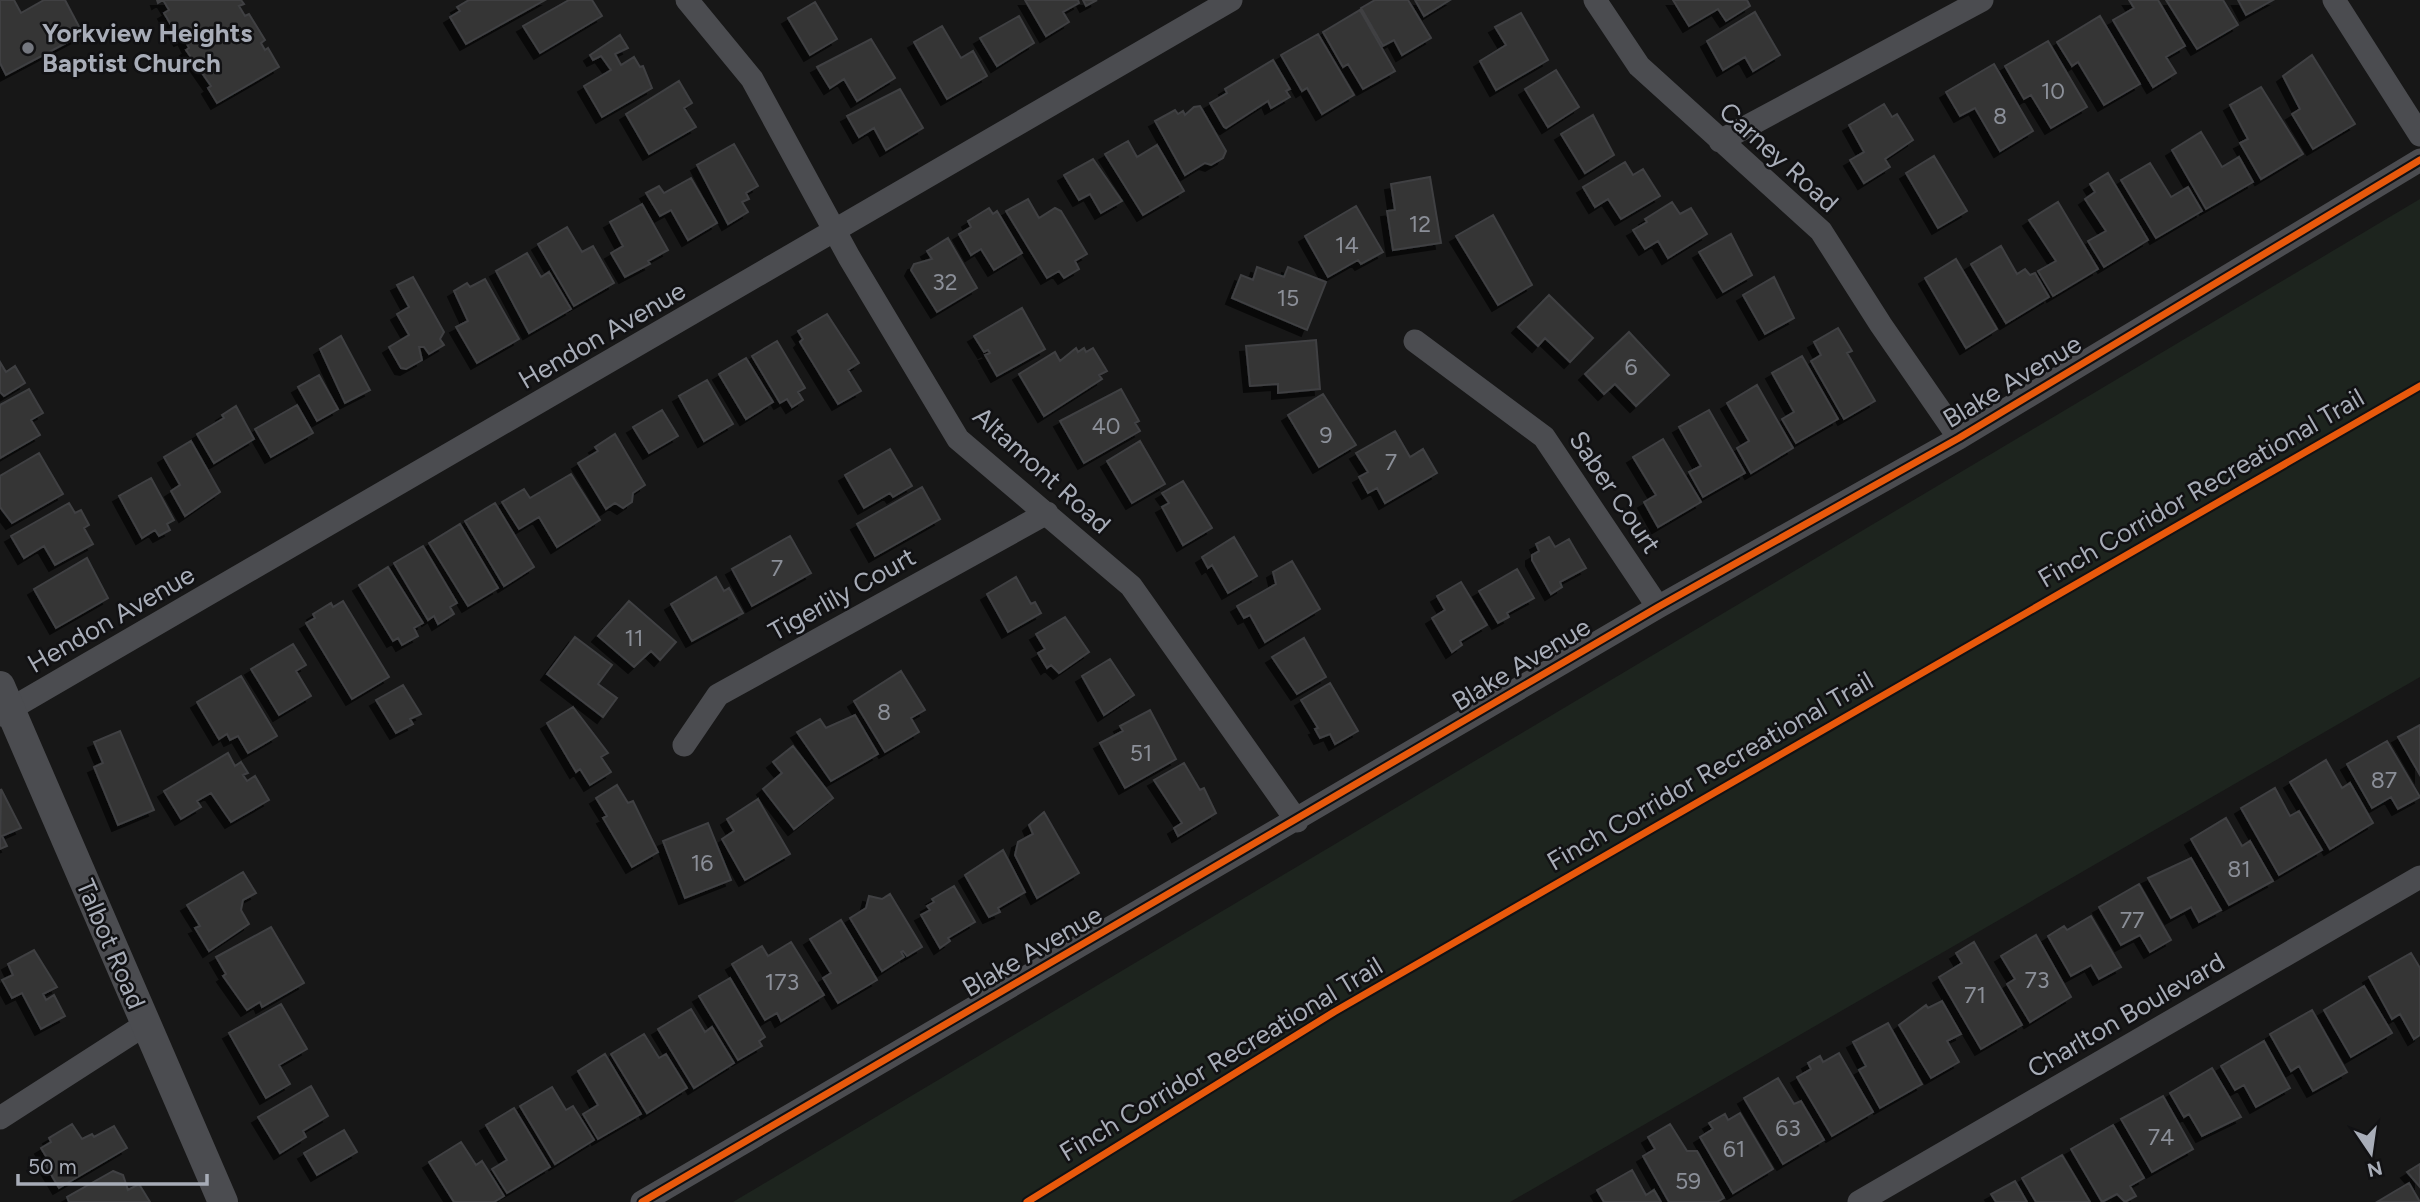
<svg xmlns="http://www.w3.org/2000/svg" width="2420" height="1202" viewBox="0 0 2420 1202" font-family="Figtree,sans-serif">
<defs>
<filter id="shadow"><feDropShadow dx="-6" dy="6" stdDeviation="0" flood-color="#0009"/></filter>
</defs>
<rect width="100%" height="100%" fill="#171717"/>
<path fill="#1d241e" d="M2420 199V677L1510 1202H733Z"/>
<path fill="#353536" stroke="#3f4043" stroke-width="2" filter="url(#shadow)" d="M0 0H14L21 13 44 0H65L83 34 6 75 0 63Z
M157 0H241L244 4 239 6 245 16 249 14 265 40 261 43 265 50 268 48 279 67 217 103 208 88 211 86 186 50 189 48 184 38 180 40 164 13 169 10 163 0 158 3Z
M469 0H545L466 44 450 17 460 11 457 7Z
M569 0H592L602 16 540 53 523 26Z
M1025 0H1078L1079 3 1063 12 1069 22 1046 36Z
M1083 0H1097L1086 6Z
M1375 0H1408L1431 38 1402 55 1394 40 1383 46 1361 8Z
M1415 0H1450L1424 16Z
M1673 0H1747L1750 6 1726 21 1718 9 1689 26Z
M2129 0H2158L2185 46 2166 57 2176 73 2153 87 2113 20 2134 8Z
M2166 0H2223L2238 25 2197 49Z
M2238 0H2273L2246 15Z
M815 2 837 39 810 55 788 18Z
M1360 10 1395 71 1363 89 1348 64 1343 67 1323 32Z
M1755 12 1780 55 1753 71 1745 57 1723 70 1707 41Z
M1521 13 1548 60 1496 90 1480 61 1506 45 1495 27Z
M1019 16 1034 43 997 66 980 38Z
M2100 16 2140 84 2104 105 2078 62 2072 66 2057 42Z
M942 26 961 58 973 51 987 76 947 99 914 42Z
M1318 34 1354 95 1322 114 1307 88 1302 91 1281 55Z
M620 35 628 48 615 54 621 65 634 57 640 67 643 66 652 88 602 117 584 86 611 70 601 56 593 60 590 55Z
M871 39 895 78 857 101 844 79 830 88 817 67Z
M2048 41 2087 107 2051 128 2031 95 2024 99 2005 66Z
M2312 55 2355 124 2313 149 2292 114 2300 109 2283 76Z
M1273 60 1290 89 1286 91 1290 97 1271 108 1268 101 1226 128 1224 127 1210 103 1227 93 1225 89Z
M1994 64 2033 131 2000 151 1975 108 1960 116 1946 92Z
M1556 70 1579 107 1548 127 1525 89Z
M679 81 692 103 684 108 696 127 649 154 626 114Z
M2261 87 2303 154 2261 179 2240 143 2248 139 2230 105Z
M900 89 923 128 886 150 874 128 859 137 847 116Z
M1884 104 1892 117 1897 114 1913 140 1885 159 1890 167 1864 183 1850 160 1864 152 1849 125Z
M1200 106 1226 151 1223 158 1211 165 1205 163 1185 175 1155 121 1175 110 1178 114 1183 111 1185 115 1194 107Z
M1593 115 1614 155 1585 173 1561 134Z
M2201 132 2222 167 2239 157 2253 182 2206 209 2172 150Z
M1128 141 1137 157 1157 145 1184 191 1143 215 1105 154Z
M734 144 758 186 746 193 749 199 742 202 748 212 728 224 697 165Z
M1934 156 1967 211 1938 228 1906 173Z
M1093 159 1122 201 1101 213 1090 194 1079 200 1064 175Z
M1625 162 1633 175 1643 169 1660 196 1621 219 1608 199 1595 207 1583 187Z
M2150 163 2171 197 2188 187 2202 211 2156 238 2121 180Z
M2108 173 2148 240 2104 267 2088 241 2106 231 2085 199 2095 192 2090 184Z
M1430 177 1441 243 1393 250 1387 211 1395 210 1391 184Z
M691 178 717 223 688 240 671 210 660 216 646 193 659 186 664 193Z
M1028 199 1039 218 1055 208 1061 211 1087 254 1075 261 1079 269 1064 278 1059 271 1047 278 1006 211Z
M1672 202 1680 214 1691 208 1707 234 1668 258 1658 241 1645 249 1633 230 1647 222 1645 219Z
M2058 202 2098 269 2053 296 2038 271 2056 261 2029 220Z
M642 204 668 250 648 261 650 264 625 277 611 253 623 246 610 222Z
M1356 206 1383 252 1361 264 1358 260 1328 277 1305 236Z
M989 208 993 214 997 211 1022 253 994 270 981 249 971 255 959 234 971 227 968 221Z
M1493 215 1532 285 1498 305 1456 236Z
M567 227 582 252 593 246 614 283 574 306 538 244Z
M1731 234 1752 275 1723 292 1699 252Z
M948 238 977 288 937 312 911 270 914 264 932 259 927 251Z
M2001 246 2017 274 2025 269 2030 275 2035 273 2049 297 2006 323 1971 264Z
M527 253 541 277 549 272 571 309 529 333 496 271Z
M1956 259 1997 329 1966 348 1925 278Z
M1257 267 1284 277 1288 267 1326 282 1307 330 1232 298 1241 275 1253 280Z
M413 277 444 332 440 339 444 345 429 354 424 347H419L422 360 406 369 401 368 389 347 409 335 397 314 409 307 397 285Z
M1774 277 1794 318 1765 334 1743 295Z
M485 279 519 339 477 363 456 327 468 321 454 291 467 283 470 287Z
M1549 295 1593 338 1570 362 1545 338 1538 346 1518 327Z
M1022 308 1045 349 997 376 985 355 990 353 988 350 984 352 974 336Z
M827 314 859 363 848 370 861 391 838 404 800 342 803 339 798 331Z
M1838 328 1852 351 1847 353 1875 401 1844 419 1811 361 1821 355 1814 342Z
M1629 332 1669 375 1636 406 1615 384 1604 394 1585 374Z
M341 336 370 390 345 403 320 349Z
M1316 340 1320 389 1278 393V384L1250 386 1246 346Z
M777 341 805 388 798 392 803 400 792 407 787 399 780 403 752 356Z
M1076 348 1078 352 1084 348 1086 352 1093 348 1107 371 1099 375 1102 379 1044 416 1019 374 1055 352 1060 361Z
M1802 356 1838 419 1796 443 1782 419 1794 412 1772 373Z
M746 358 773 402 746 419 719 374Z
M0 362 6 372 15 366 25 383 4 396 0 392Z
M319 375 338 409 317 421 298 387Z
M707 380 733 424 704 441 679 396Z
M1757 385 1793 448 1751 473 1737 448 1749 441 1727 403Z
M29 389 43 413 31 420 40 435 0 458V405Z
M1121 389 1139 421 1135 423 1140 431 1084 463 1060 421Z
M1323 394 1356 445 1319 467 1288 415Z
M297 405 313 433 271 457 255 429Z
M236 406 254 439 214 463 197 434 224 418 222 415Z
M662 410 678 436 649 453 633 427Z
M1709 410 1745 473 1703 497 1689 472 1701 466 1679 427Z
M1395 431 1410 457 1423 449 1437 473 1385 503 1377 488 1368 493 1359 477 1368 472 1356 453Z
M615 434 645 485 633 493 632 502 623 508 615 503 606 509 578 463 598 451 595 447Z
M1663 439 1701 502 1658 527 1644 502 1656 495 1633 457Z
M191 441 220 492 185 516 171 491 180 485 164 457Z
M1140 441 1165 484 1132 503 1107 461Z
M890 449 912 486 893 497 890 493 864 508 845 475Z
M39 453 63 494 12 523 0 507V476Z
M571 474 600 520 557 547 539 517 519 529 502 502 524 489 530 498Z
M151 478 174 520 167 524 170 530 159 536 155 530 142 538 119 496Z
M1183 481 1212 528 1183 545 1162 507 1169 503 1162 493Z
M922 487 940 519 875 556 857 524Z
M69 503 75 513 81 510 89 525 84 528 93 544 55 565 44 546 24 558 11 536Z
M495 503 534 567 504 586 465 521Z
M460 524 498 588 468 606 429 543Z
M790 536 811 573 752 606 732 569Z
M1234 537 1257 576 1228 593 1212 565 1208 568 1202 557Z
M1549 537 1555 547 1569 539 1586 568 1560 582 1562 587 1551 594 1532 560V555L1539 551 1536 544Z
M423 546 457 603 450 607 454 614 438 624 434 616 428 620 394 563Z
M87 558 108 598 56 628 34 589Z
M1292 561 1320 609 1265 642 1250 615 1244 618 1237 606 1276 584 1273 572Z
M388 567 423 623 414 628 418 636 402 645 398 638 393 641 359 585Z
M1517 569 1534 598 1507 613 1509 617 1498 623 1479 591Z
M716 577 724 591 729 588 743 613 692 641 671 604Z
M1016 577 1031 604 1035 602 1041 613 1008 632 987 594Z
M1461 582 1487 625 1460 641 1462 645 1452 652 1432 618 1445 610 1437 596Z
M343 601 389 677 352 699 306 623 315 618 313 614 331 603 333 607Z
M629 601 676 642 660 660 651 651 634 667 598 636Z
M1065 617 1089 652 1059 673 1051 665 1047 668 1038 653 1045 649 1036 634Z
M575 637 612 665 598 684 617 698 603 717 547 674Z
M1304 638 1326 677 1297 694 1272 657Z
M293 644 306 665 296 671 311 696 279 715 251 669Z
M1110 659 1134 695 1104 715 1082 676Z
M901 671 925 710 911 718 919 732 885 752 854 701Z
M241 676 277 736 248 753 238 736 230 740 227 734 219 739 197 702Z
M1330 683 1358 731 1335 744 1330 734 1320 738 1315 729 1318 728 1301 700Z
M403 685 421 714 410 719 413 724 396 733 376 700Z
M573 707 608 753 601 757 611 772 590 785 580 769 576 772 547 723Z
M1150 710 1176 759 1125 788 1100 743 1123 731 1120 726Z
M855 715 878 754 831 781 797 732 820 719 826 728Z
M2420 725V775L2398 737Z
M120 731 154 810 118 825 94 767 103 763 94 742Z
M2387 741 2420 797 2398 809 2391 797 2372 808 2347 764Z
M793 746 833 798 794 829 763 789 782 773 773 762Z
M228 753 235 766 241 762 248 773 243 775 247 781 255 776 269 800 231 822 211 793 197 801 201 807 181 819 164 791Z
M2326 760 2342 788 2350 783 2373 823 2330 849 2290 782Z
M1184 763 1200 790 1204 788 1216 813 1178 836 1174 828 1182 823 1154 780Z
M617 785 628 803 633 801 658 852 632 867 603 818 607 816 596 798Z
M2275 788 2290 816 2299 811 2322 850 2279 875 2241 808Z
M1 789 21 828 2 836 7 846 0 849Z
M758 799 790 854 745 880 722 839 734 831 727 819Z
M1044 812 1079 873 1037 898 1015 855 1018 842 1033 834 1029 825Z
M2226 818 2242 846 2250 841 2273 881 2229 905 2191 839Z
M708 823 731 880 685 898 663 841Z
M1003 850 1025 892 998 908 1000 912 989 917 965 875Z
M2191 858 2221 910 2199 922 2191 907 2171 918 2148 878Z
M243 872 256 893 243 900 241 910 249 924 209 951 195 928 200 926 187 905Z
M2139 884 2171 940 2150 952 2140 935 2121 945 2099 907Z
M954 886 975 922 948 938 950 941 940 948 921 915 930 910 927 906 934 902 932 899Z
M890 894 922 947 907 956 903 951 901 952 904 957 882 971 850 918 866 908 869 896 882 899Z
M2091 916 2121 967 2099 979 2091 965 2071 976 2048 936 2064 926 2067 930Z
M841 920 877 980 838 1003 823 978 831 973 810 939Z
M271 927 304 983 262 1007 260 1002 247 1010 223 976 226 974 216 957Z
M2036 935 2071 997 2030 1022 2007 984 2015 979 2001 956Z
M791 942 824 995 781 1021 777 1013 765 1020 732 964 762 946 768 956Z
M1974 942 2022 1025 1981 1049 1939 977 1962 963 1956 953Z
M34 950 57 987 43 994 46 1000 54 995 65 1016 41 1029 22 993 12 998 2 980 13 975 8 964Z
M2411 953 2420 968V1035L2414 1039 2400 1014 2392 1019 2369 977Z
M730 978 765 1037 759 1041 762 1046 738 1060 699 996Z
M2364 986 2392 1033 2351 1057 2324 1010Z
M1942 1001 1961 1034 1947 1041 1959 1062 1931 1078 1899 1025 1926 1005 1928 1008Z
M281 1004 307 1049 279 1065 290 1084 266 1098 229 1033Z
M691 1009 705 1032 712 1027 734 1063 694 1088 658 1029Z
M2312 1010 2347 1072 2313 1091 2299 1066 2291 1071 2270 1034Z
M1888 1023 1922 1084 1880 1108 1859 1070 1866 1066 1853 1042Z
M644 1034 659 1058 666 1054 687 1088 647 1113 611 1054Z
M2264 1041 2290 1088 2256 1107 2244 1085 2235 1090 2221 1066Z
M1839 1053 1873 1112 1832 1136 1797 1077 1811 1069 1808 1063 1820 1056 1823 1062Z
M605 1054 641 1114 598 1139 583 1114 598 1105 578 1071Z
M2212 1068 2241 1117 2202 1136 2189 1114 2184 1117 2170 1093Z
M1778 1078 1794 1104 1801 1101 1824 1140 1783 1164 1744 1098Z
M311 1086 328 1116 303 1131 306 1137 280 1153 258 1117Z
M552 1087 566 1110 573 1106 594 1140 555 1164 520 1106Z
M2163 1096 2193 1149 2152 1172 2121 1119Z
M514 1108 550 1167 507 1193 492 1169 507 1160 486 1125Z
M1740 1113 1773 1169 1733 1193 1700 1137 1713 1129 1709 1123 1725 1114 1728 1120Z
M72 1124 82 1139 92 1134 94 1137 114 1126 127 1148 59 1188 46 1166 50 1163 41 1148 51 1142 49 1138Z
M1670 1124 1687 1151H1697L1701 1158 1724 1198 1717 1202H1669L1643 1156 1655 1149 1648 1137Z
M2113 1125 2144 1178 2130 1186 2136 1196 2125 1202 2117 1194 2102 1202 2071 1149Z
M344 1130 357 1152 317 1175 304 1153Z
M461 1142 476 1165 482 1161 504 1196 494 1202H454L429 1162Z
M2062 1155 2074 1175 2090 1202H2036L2022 1178Z
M2420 1164V1187L2407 1172Z
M1632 1170 1646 1195 1654 1190 1661 1202H1604L1597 1190Z
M113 1171 123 1175 128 1190 139 1184 150 1202H69L67 1197Z
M2015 1181 2027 1202H1996L1991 1194Z
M2409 1183 2420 1202H2377L2397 1190Z"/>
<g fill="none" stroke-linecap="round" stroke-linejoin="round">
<path stroke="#4b4c50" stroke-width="23" d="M687 0 752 79 849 257 958 439 1131 586 1297 821
M1595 0 1639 66 1821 231 1881 325 1959 438
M2334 0 2420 135
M1720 141 1982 0
M1415 341 1544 437 1658 607
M0 715 1231 0
M684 745 718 695 1047 513
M0 1118 146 1024
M642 1202 1658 607 1959 438 2420 160
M1859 1202 2420 877"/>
<path stroke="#4b4c50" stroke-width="30" d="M0 686 223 1202"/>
<defs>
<path id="cycleway" d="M642 1202 1658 607 1959 438 2420 160
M1027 1202 1334 1012 2420 386"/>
</defs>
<use href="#cycleway" stroke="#111113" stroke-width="11"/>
<use href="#cycleway" stroke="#e8590c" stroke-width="7"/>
</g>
<circle fill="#757880" stroke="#111113" stroke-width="2.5" cx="28" cy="48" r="7"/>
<g text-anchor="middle" stroke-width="5" stroke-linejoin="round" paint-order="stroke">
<g font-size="23" fill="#8b8f98">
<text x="2053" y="99">10</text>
<text x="2000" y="124">8</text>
<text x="1420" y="232">12</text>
<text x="1347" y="253">14</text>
<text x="945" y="290">32</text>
<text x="1288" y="306">15</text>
<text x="1631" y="375">6</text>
<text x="1106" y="434">40</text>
<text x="1326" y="443">9</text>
<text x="1391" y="470">7</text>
<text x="777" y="576">7</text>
<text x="634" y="646">11</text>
<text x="884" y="720">8</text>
<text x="1141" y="761">51</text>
<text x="2384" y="788">87</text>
<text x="702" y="871">16</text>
<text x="2239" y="877">81</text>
<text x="2132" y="928">77</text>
<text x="2037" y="988">73</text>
<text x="782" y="990">173</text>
<text x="1975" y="1003">71</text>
<text x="1788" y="1136">63</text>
<text x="2161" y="1145">74</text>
<text x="1734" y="1157">61</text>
<text x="1688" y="1189">59</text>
</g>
<g font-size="26" font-weight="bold" fill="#a8adb8" stroke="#111113" text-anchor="start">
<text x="42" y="42">Yorkview Heights<tspan x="42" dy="30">Baptist Church</tspan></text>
</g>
<g font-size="26" fill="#a8adb8" stroke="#111113">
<text transform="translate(1779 157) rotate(42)" y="9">Carney Road</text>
<text transform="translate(602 335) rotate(-30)" y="9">Hendon Avenue</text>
<text transform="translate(2012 381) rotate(-31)" y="9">Blake Avenue</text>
<text transform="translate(1042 470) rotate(42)" y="9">Altamont Road</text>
<text transform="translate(2201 488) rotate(-30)" y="9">Finch Corridor Recreational Trail</text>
<text transform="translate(1615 492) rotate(56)" y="9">Saber Court</text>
<text transform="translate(842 594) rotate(-29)" y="9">Tigerlily Court</text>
<text transform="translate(111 619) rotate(-30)" y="9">Hendon Avenue</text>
<text transform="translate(1521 664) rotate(-31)" y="9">Blake Avenue</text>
<text transform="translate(1710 771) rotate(-30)" y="9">Finch Corridor Recreational Trail</text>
<text transform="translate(111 944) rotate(67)" y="9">Talbot Road</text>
<text transform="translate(1032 951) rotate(-30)" y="9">Blake Avenue</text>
<text transform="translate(2126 1015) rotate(-30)" y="9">Charlton Boulevard</text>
<text transform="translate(1221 1059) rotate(-31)" y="9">Finch Corridor Recreational Trail</text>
</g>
</g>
<g transform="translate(2371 1153) rotate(167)" stroke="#111113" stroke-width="5" paint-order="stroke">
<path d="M0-5L12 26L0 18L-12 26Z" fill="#a8adb8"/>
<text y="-10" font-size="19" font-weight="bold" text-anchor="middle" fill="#a8adb8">N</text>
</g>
<path d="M18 1174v10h189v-10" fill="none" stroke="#a8adb8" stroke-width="3.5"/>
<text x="28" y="1174" font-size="21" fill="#a8adb8" stroke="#111113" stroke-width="5" paint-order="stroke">50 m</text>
</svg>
